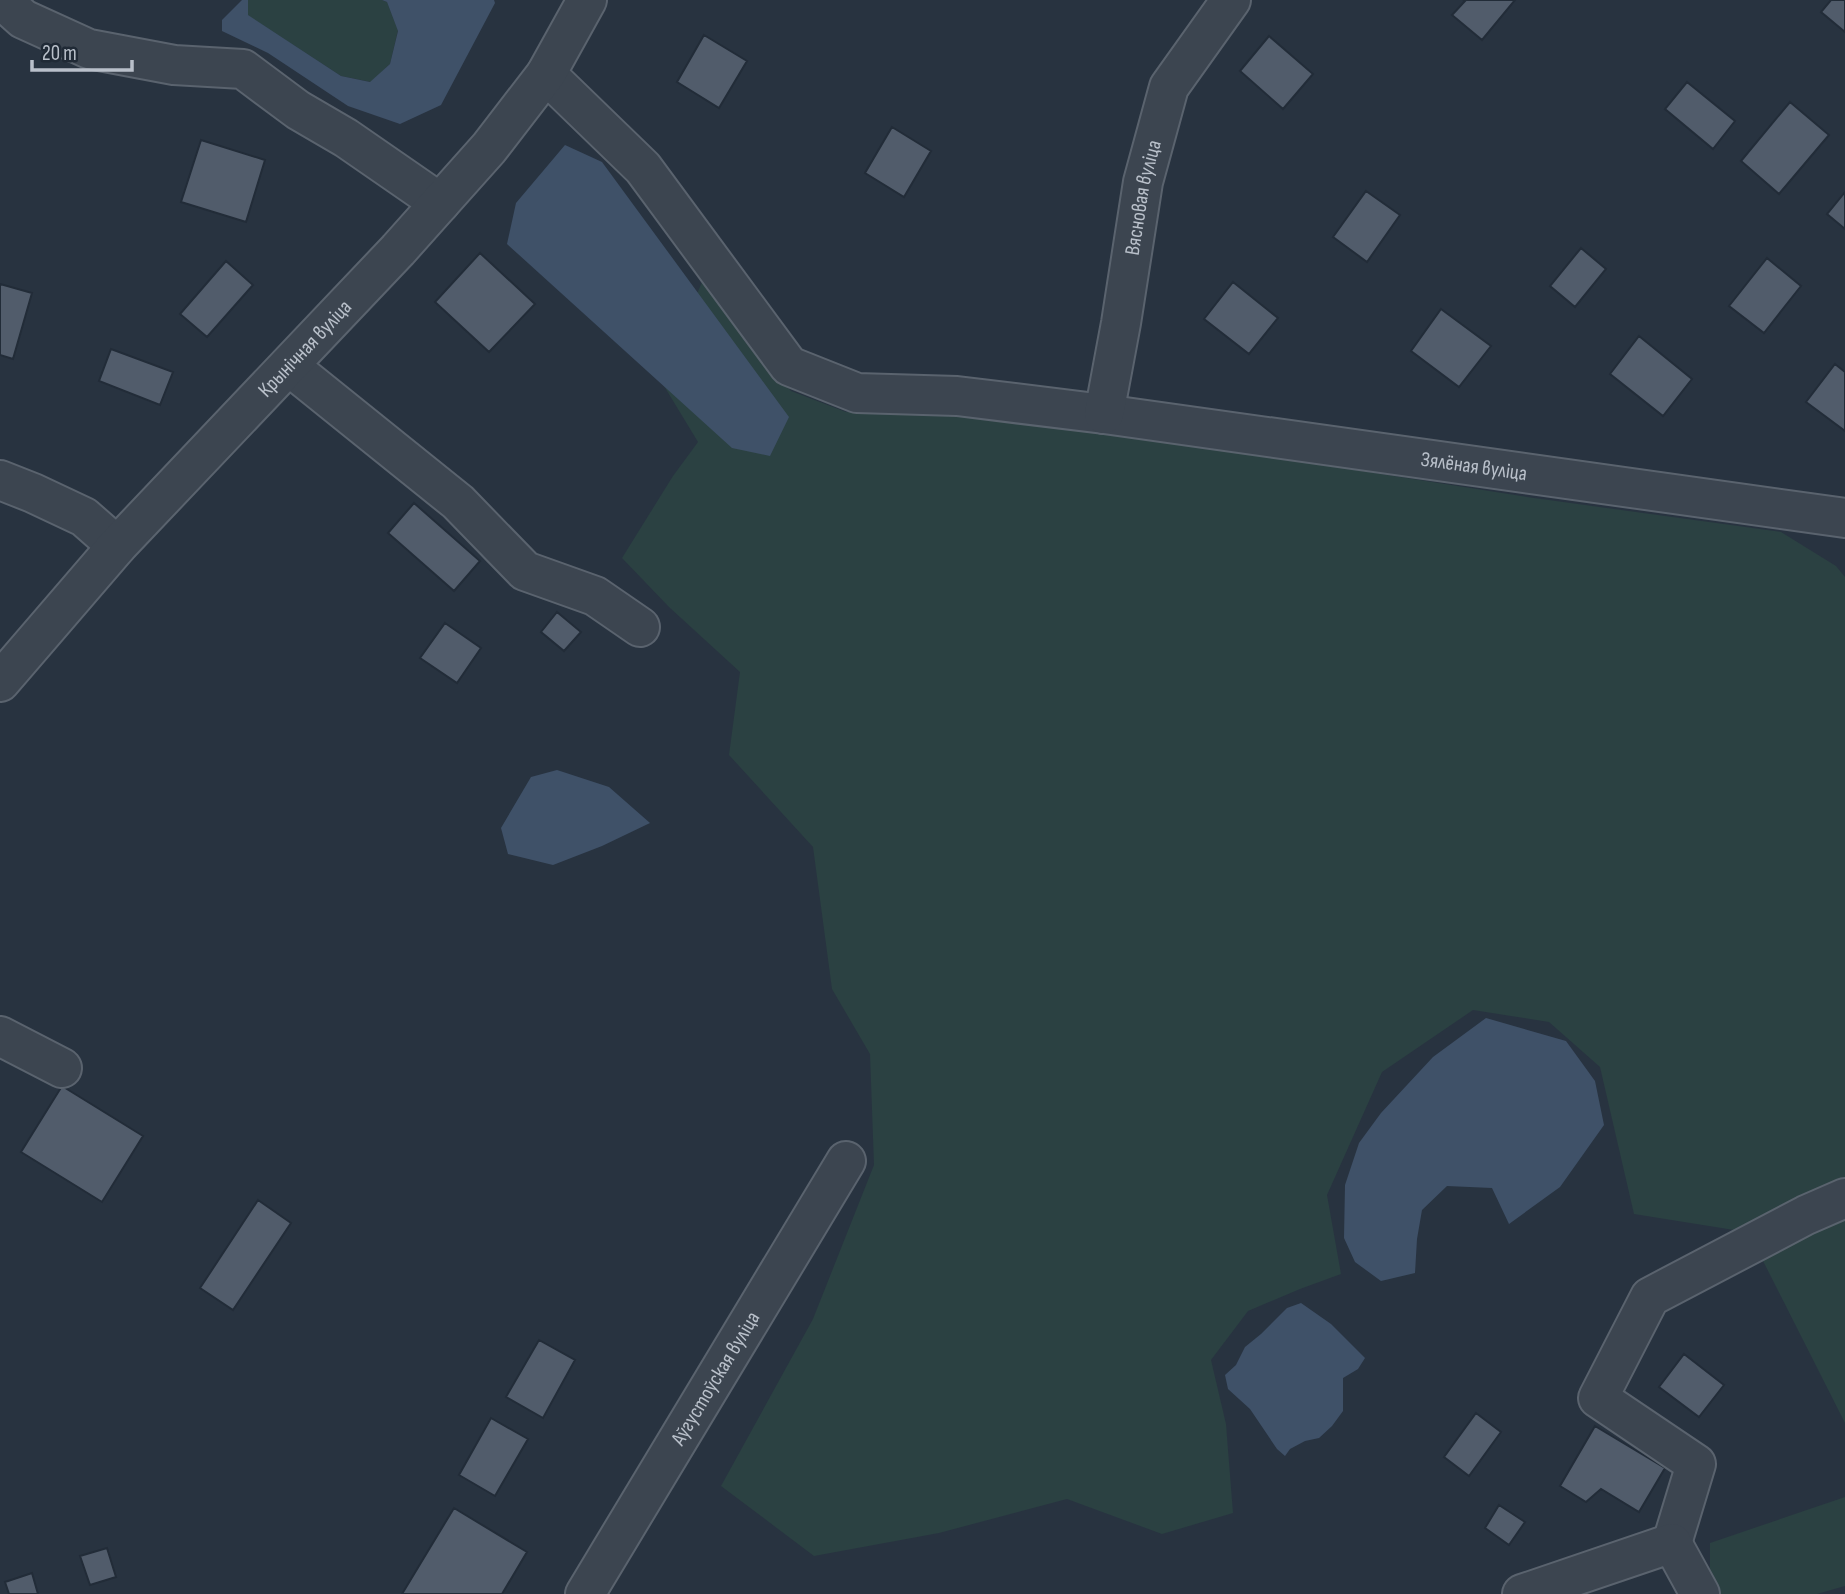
<svg xmlns="http://www.w3.org/2000/svg" width="1845" height="1594" viewBox="0 0 1845 1594" font-family="'Sofia Sans Condensed',sans-serif">
<rect width="100%" height="100%" fill="#283340"/>
<path fill="#2b4142" d="M248 0H382L387 2 398 30 390 64 371 82 341 76 247 15Z
M702 282 791 391 846 412 1014 416 1527 497 1781 532 1836 566 1845 577V1184L1734 1230 1634 1214 1600 1067 1549 1022 1473 1010 1382 1072 1327 1195 1341 1274 1300 1289 1248 1311 1211 1360 1226 1424 1233 1513 1162 1534 1067 1499 939 1533 814 1556 721 1486 813 1319 874 1165 870 1054 832 989 813 847 729 755 740 672 669 607 622 558 673 476 698 442 644 353 690 310Z
M1845 1219V1423L1760 1255Z
M1845 1497V1586L1817 1594H1721L1710 1572V1543Z"/>
<path fill="#3f5168" d="M242 0H248V15L341 76 370 82 390 64 398 31 387 2 382 0H494L495 3 441 105 400 124 348 106 268 53 222 31V20Z
M565 145 602 162 789 417 770 456 732 448 507 244 516 203Z
M557 770 609 787 650 823 602 846 553 865 508 854 501 828 531 777Z
M1486 1018 1566 1041 1595 1081 1604 1125 1560 1187 1509 1224 1492 1188 1447 1186 1422 1210 1417 1239 1415 1273 1381 1281 1355 1262 1344 1238 1345 1185 1359 1143 1381 1113 1433 1057Z
M1301 1303 1331 1324 1365 1358 1358 1369 1343 1378V1411L1332 1426 1319 1438 1305 1441 1290 1449 1285 1456 1277 1449 1250 1409 1228 1389 1225 1375 1236 1365 1245 1347 1261 1334 1287 1308Z"/>
<path fill="#515c6b" stroke="#222c38" stroke-width="2" d="M1463 0H1515L1482 40 1452 15 1465 1Z
M1831 0H1845V32L1821 12Z
M704 35 747 61 719 108 677 82Z
M1269 36 1313 74 1283 109 1240 71Z
M1687 82 1735 121 1713 149 1665 109Z
M1790 102 1829 135 1779 194 1741 161Z
M892 127 931 151 904 197 865 173Z
M201 140 265 160 246 222 181 202Z
M1366 191 1400 215 1367 262 1333 237Z
M1845 192V229L1827 214Z
M1581 248 1606 269 1575 307 1550 286Z
M480 253 535 304 489 352 435 302Z
M1767 258 1801 286 1764 333 1729 306Z
M226 261 253 285 207 337 180 314Z
M1233 282 1278 318 1249 354 1204 319Z
M0 284 32 293 13 359 0 355Z
M1441 309 1491 346 1459 387 1411 351Z
M1639 336 1692 379 1663 416 1610 374Z
M111 349 173 372 160 405 99 381Z
M1835 364 1845 372V431L1806 402Z
M414 503 480 561 454 591 388 533Z
M557 612 581 632 564 651 541 632Z
M445 623 481 648 457 683 420 658Z
M62 1086 143 1136 102 1202 21 1152Z
M258 1200 291 1223 233 1310 200 1288Z
M539 1340 575 1360 543 1418 506 1397Z
M1684 1354 1724 1385 1699 1417 1659 1387Z
M1476 1413 1501 1432 1469 1476 1444 1457Z
M491 1418 528 1439 495 1496 459 1475Z
M1595 1426 1665 1468 1639 1512 1601 1489 1586 1502 1560 1486Z
M1499 1505 1525 1522 1509 1545 1485 1528Z
M454 1508 527 1552 502 1594H402Z
M107 1548 116 1577 90 1585 80 1556Z
M32 1573 38 1594H9L5 1582Z"/>
<g fill="none" stroke-linecap="round" stroke-linejoin="round">
<defs>
<g id="minor">
<path d="M2 0 23 19 89 49 174 65 243 69 298 110 346 138 440 203"/>
<path id="s1" d="M546 74 643 168 789 366 857 393 957 396 1104 414 1845 518"/>
<path d="M289 366 458 502 525 571 595 596 640 627"/>
<path id="s2" d="M1104 414 1121 323 1143 182 1169 87 1231 0"/>
<path d="M0 480 33 493 84 517 117 546"/>
<path id="s3" d="M0 682 117 546 398 250 489 148 546 74 587 0"/>
<path d="M0 1036 62 1068"/>
<path d="M1672 1543 1696 1464 1598 1398 1650 1297 1806 1215 1845 1198"/>
<path id="s4" d="M585 1594 846 1161"/>
<path d="M1522 1594 1672 1543 1700 1594"/>
</g>
</defs>
<use href="#minor" stroke="#5a636e" stroke-width="42"/>
<use href="#minor" stroke="#3c4550" stroke-width="38"/>
</g>
<g text-anchor="middle" stroke-width="7" stroke-linejoin="round" paint-order="stroke">
<g font-size="21" fill="#b9c0ca" stroke="#202a36">
<text dy="7" stroke="none"><textPath href="#s2" startOffset="220">Вясновая вуліца</textPath></text>
<text dy="7" stroke="none"><textPath href="#s3" startOffset="452">Крынічная вуліца</textPath></text>
<text dy="7" stroke="none"><textPath href="#s1" startOffset="1076">Зялёная вуліца</textPath></text>
<text dy="7" stroke="none"><textPath href="#s4" startOffset="252">Аўгустоўская вуліца</textPath></text>
</g>
</g>
<path d="M32 60v10h100v-10" fill="none" stroke="#b9c0ca" stroke-width="3.5"/>
<text x="42" y="60" font-size="21" fill="#b9c0ca" stroke="#202a36" stroke-width="5" paint-order="stroke">20 m</text>
</svg>
